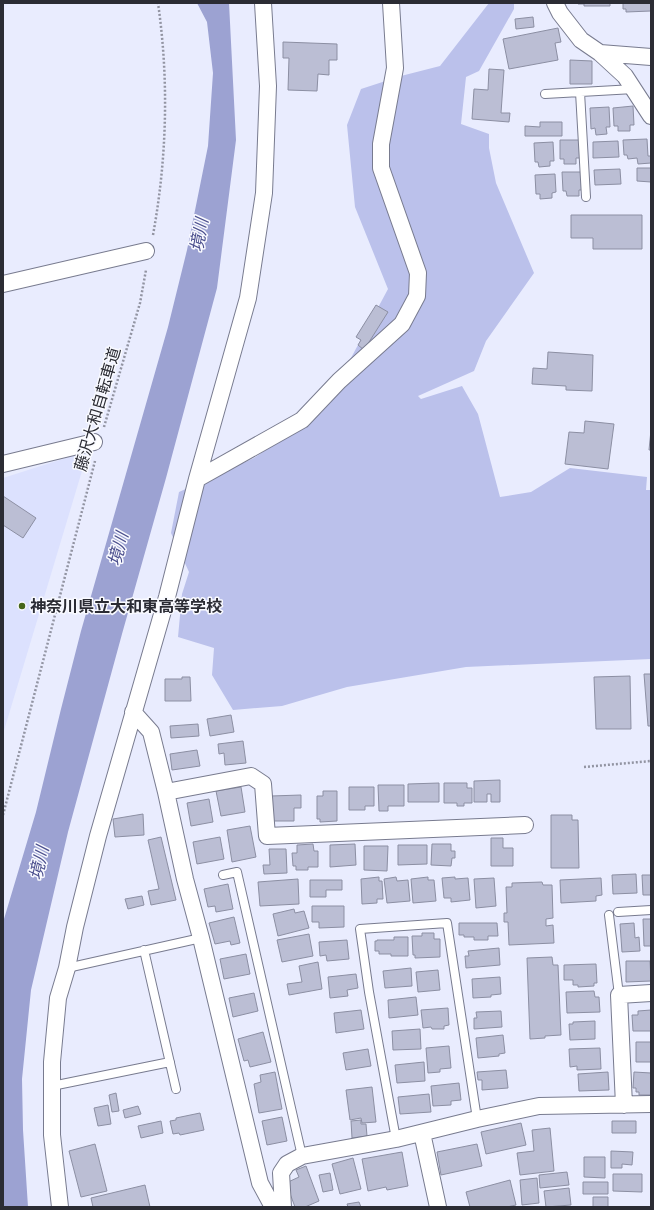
<svg xmlns="http://www.w3.org/2000/svg" width="654" height="1210" viewBox="0 0 654 1210" font-family="'Zilla Slab','Noto Sans JP',serif">
<rect width="100%" height="100%" fill="#e9ecfe"/>
<path fill="#dce1fe" d="M88 451 3 734V478Z"/>
<path fill="#bbc1eb" d="M489 3H514V9L479 71 466 77 461 124 489 134V148L496 183 534 273 486 341 474 371 418 396 421 399 462 386 478 414 500 497 531 492 570 468 647 477 646 490H651V537L650 549 651 551V659L466 667 347 687 282 706 233 710 212 675 214 648 178 637 182 594 189 572 171 533 179 492 254 458 322 412 388 289 355 207 347 125 361 89 401 76 440 66Z"/>
<path fill="#9ca2d2" d="M197 3H229L236 140 217 288 166 478 122 634 68 832 31 990 22 1079 23 1130 28 1207H3V927L4 919 36 812 61 709 81 631 168 327 187 250 208 146 213 73 207 22Z"/>
<path fill="#bbbed4" stroke="#8c8fa3" d="M578 3H610V6H584V4H578Z
M623 3H651V11L626 12V9H623Z
M533 17 534 27 516 29 515 19Z
M558 28 561 42 555 43 558 60 509 69 503 39Z
M283 42 337 44V60H329V75L318 74 317 91 288 90 289 58H283Z
M570 60 592 61V84H570Z
M489 69 504 70 501 113H510L509 122 472 119 474 89 488 90Z
M633 106 634 125H630V131H618V126H614L613 108Z
M609 107 610 127H606L607 134 596 135 595 128 591 129 590 108Z
M540 122H562V136H525V126L540 127Z
M647 139 648 156H651V163L638 164 637 158 628 159 627 155H624L623 140Z
M560 140H579L580 158H576V164H564V159H560Z
M618 141 619 157 593 158V142Z
M553 142 554 161H550V166L539 167 538 162H535L534 143Z
M637 168H651V182L637 181Z
M620 169 621 184 595 185 594 170Z
M562 172H581L582 190H579V196H567L566 191H563Z
M555 174 556 192 552 193V198L540 199V194H536L535 175Z
M571 215H642V249H593V238H571Z
M376 305 388 312 364 350 358 345 361 340 356 337Z
M548 352 593 355 592 391 566 390V386L532 384 533 368 547 369Z
M585 421 614 424 608 469 565 464 569 432 584 433Z
M651 430V450H649Z
M3 496 36 518 23 538 3 525Z
M644 674H651V726H648Z
M630 676 631 729H596L594 677Z
M182 677H190L191 701H165V679H182Z
M231 715 234 732 210 736 207 719Z
M198 724 199 736 171 738 170 726Z
M243 741 246 763 225 765 224 753 219 754 218 744Z
M197 750 200 766 172 770 170 754Z
M500 780V802H491V794H487V802H474V781Z
M439 783V802H408V784Z
M444 783H467V788H472V803H464V806H457V803H444Z
M378 785H404V806H388V811H379Z
M241 787 245 812 221 816 216 791Z
M349 787H374V806H365V810H349Z
M323 791H337V821L320 822V819H317V796H323Z
M301 795V808H294V821H272L271 796Z
M209 799 213 822 191 826 187 803Z
M143 814 144 835 115 837 113 819Z
M551 815H572V820H578L579 868H551Z
M250 826 256 857 232 862 227 830Z
M161 837 176 900 151 905 148 891 159 889 148 840Z
M220 837 224 859 197 864 193 842Z
M491 838H503V848H513V866H491Z
M313 844 314 851H318V867H308V870H296V866H293L292 853H297V845Z
M355 844 356 865 330 867V845Z
M432 844H451V851H455V858H452L451 866 431 865Z
M398 845H427V864L398 865Z
M364 846H388L387 871 364 870Z
M269 849H286L287 873 264 874 263 865H270Z
M636 874 637 893 613 894 612 875Z
M642 875H651V895H643Z
M379 877V881H382L383 899H377V903L362 904 361 879Z
M396 877 397 881 408 880 410 901 387 903 384 879Z
M428 877V880H434L436 901 413 903 411 879Z
M455 877V879L468 878 470 900 451 902V898H444L442 878Z
M494 878 496 906 476 908 474 879Z
M601 878 602 895 596 896V901L561 903 560 880Z
M298 879 299 904 260 906 258 882Z
M310 880H342V890H326V897H310Z
M542 882 543 885H552L553 918 546 919V926L553 925 554 943 509 945 508 922H504V913H507L506 887H512V883Z
M228 884 233 909 216 912 215 906 208 907 204 889Z
M142 896 144 905 128 909 125 899Z
M312 906H344V927L319 928V922H312Z
M294 909 295 913 304 911 309 928 278 936 273 914Z
M234 917 240 943 231 945 230 941 215 944 209 923Z
M643 919H651V946H644Z
M459 923H497L498 936H488V940H474V937H464V935H459Z
M634 923 635 938 639 937 640 951 622 952 620 924Z
M422 933H434V939H440V957L415 958V955H413L412 936H422Z
M309 934 313 956 282 962 277 940Z
M394 937H408V956H391V954H379V951H375V941H377V940H394Z
M347 940 349 959 327 961 326 955 320 956 319 942Z
M499 948 500 965 466 968 465 956H469L468 951Z
M246 954 250 974 224 979 220 959Z
M552 957 553 965H558L561 1035 545 1036V1038L530 1039 527 958Z
M626 961H650L651 981 626 982Z
M318 962 322 989 289 995 287 984 302 982 299 966Z
M596 964 597 983H594V986L578 987V985H573V980H564V965Z
M411 968 412 986 385 988 383 971Z
M438 970 440 990 418 992 416 972Z
M356 974 358 988 347 990 348 996 330 998 328 977Z
M500 977 501 994 491 995V997L473 998 472 979Z
M594 991 595 997H599L600 1012 567 1013 566 992Z
M254 993 258 1011 233 1017 229 998Z
M416 997 418 1015 389 1018 388 1000Z
M448 1008 449 1025 444 1026V1029H432L431 1027 423 1028 421 1010Z
M361 1010 364 1029 336 1033 334 1013Z
M651 1010V1031H633L632 1015H638V1011Z
M501 1011 502 1027 474 1029V1018H477L476 1012Z
M595 1021V1039L570 1040 569 1024H573V1022Z
M420 1029 421 1049 393 1050 392 1031Z
M263 1032 271 1062 250 1067 248 1060 244 1061 238 1039Z
M503 1035 505 1053 499 1054V1056L478 1058 476 1038Z
M636 1042H651V1062H636Z
M449 1046 451 1068 440 1069V1072L428 1073 426 1048Z
M600 1048 601 1069 577 1070V1066L570 1067 569 1049Z
M368 1049 371 1066 346 1070 343 1053Z
M424 1062 425 1081 397 1083 395 1065Z
M506 1070 508 1088 482 1090V1080H478L477 1072Z
M275 1072 282 1109 259 1113 254 1084 261 1082 260 1075Z
M608 1072 609 1090 579 1091 578 1074Z
M634 1072 651 1073V1095H639V1092H636V1088H633Z
M459 1083 461 1100 451 1101V1105L433 1106 431 1086Z
M372 1087 376 1122 362 1123 361 1118 350 1120 346 1090Z
M116 1093 119 1111 112 1112 109 1095Z
M429 1094 431 1112 400 1114 398 1097Z
M108 1105 111 1124 98 1126 94 1108Z
M138 1106 141 1114 125 1118 123 1110Z
M200 1113 204 1130 180 1135 179 1133 173 1134 170 1121 176 1120V1118Z
M282 1117 287 1141 267 1145 262 1121Z
M361 1120V1124H366L367 1136 352 1138 351 1121Z
M161 1121 163 1133 141 1138 138 1126Z
M612 1121H636V1133H612Z
M521 1123 526 1145 486 1154 481 1132Z
M550 1128 554 1171 520 1175 517 1153 534 1151 532 1130Z
M95 1144 107 1191 81 1197 69 1151Z
M477 1144 482 1166 441 1175 437 1152Z
M611 1151 633 1152 632 1165 622 1164V1168H611Z
M402 1152 408 1186 387 1190 386 1187 368 1191 362 1159Z
M584 1157H605V1178L584 1177Z
M353 1158 361 1189 340 1194 332 1164Z
M306 1166 319 1201 305 1207H295L286 1183 299 1177 296 1170Z
M567 1172 569 1185 540 1188 539 1175Z
M330 1173 333 1190 323 1192 319 1175Z
M613 1174H642V1192L613 1191Z
M537 1178 539 1203 522 1205 520 1180Z
M510 1180 516 1205 507 1207H470L466 1192Z
M583 1182H608V1194H583Z
M145 1185 150 1207H93L91 1198Z
M569 1188 571 1205 546 1207 544 1191Z
M593 1197H608V1207H593Z
M359 1202 361 1207H348L347 1204Z"/>
<g fill="none" stroke-linecap="round" stroke-linejoin="round">
<defs>
<path id="lane" d="M580 92 586 197
M545 94 634 89
M223 875 237 872 302 1156
M618 912 651 910
M609 915 619 995
M144 950 176 1089
M67 968 201 938
M52 1086 170 1062
M396 1139 369 992 360 929 447 923 477 1119"/>
<path id="street" d="M555 3 560 13 581 40 600 53 625 76 651 116
M600 53 651 57
M3 284 146 251
M3 464 94 442
M197 479 302 420 339 381 402 324 417 296 418 273 381 168V144L395 68 391 3
M133 712 151 732 166 792 185 879 201 938 260 1183 273 1207
M166 792 251 776 263 784 267 836 525 825
M624 1105 619 995 651 993
M422 1133 438 1207
M60 1207 52 1135V1062L58 998 67 968 75 927 98 836 167 597 197 479 248 298 264 193 268 86 263 3
M283 1207 281 1173 287 1164 302 1156 396 1139 477 1119 539 1106 651 1104"/>
</defs>
<use href="#lane" stroke="#787b8f" stroke-width="10"/>
<use href="#street" stroke="#787b8f" stroke-width="18"/>
<path stroke="#9294a2" stroke-width="2.5" stroke-dasharray="2 2" stroke-linecap="butt" d="M153 235C167 158 169 80 158 3
M104 427 140 303 146 270
M584 767 651 761
M3 815 95 461"/>
<use href="#lane" stroke="#fff" stroke-width="8"/>
<use href="#street" stroke="#fff" stroke-width="16"/>
</g>
<circle fill="#47661a" stroke="#f9faff" stroke-width="1.5" cx="22" cy="606" r="4"/>
<g text-anchor="middle" stroke-width="3" stroke-linejoin="round" paint-order="stroke">
<g font-size="16" fill="#2b2c34" stroke="#f9faff">
<text transform="translate(97 409) rotate(-74)" y="6">藤沢大和自転車道</text>
</g>
<g font-size="16" font-weight="bold" fill="#2b2c34" stroke="#f9faff" text-anchor="start">
<text x="30" y="612">神奈川県立大和東高等学校</text>
</g>
<g font-size="17" font-style="italic" fill="#4c508e" stroke="#f9faff">
<text transform="translate(199 235) rotate(-80)" y="6">境川</text>
<text transform="translate(118 549) rotate(-75)" y="6">境川</text>
<text transform="translate(39 863) rotate(-77)" y="6">境川</text>
</g>
</g>
<rect width="654" height="1210" fill="none" stroke="#2b2c34" stroke-width="8"/>
</svg>
